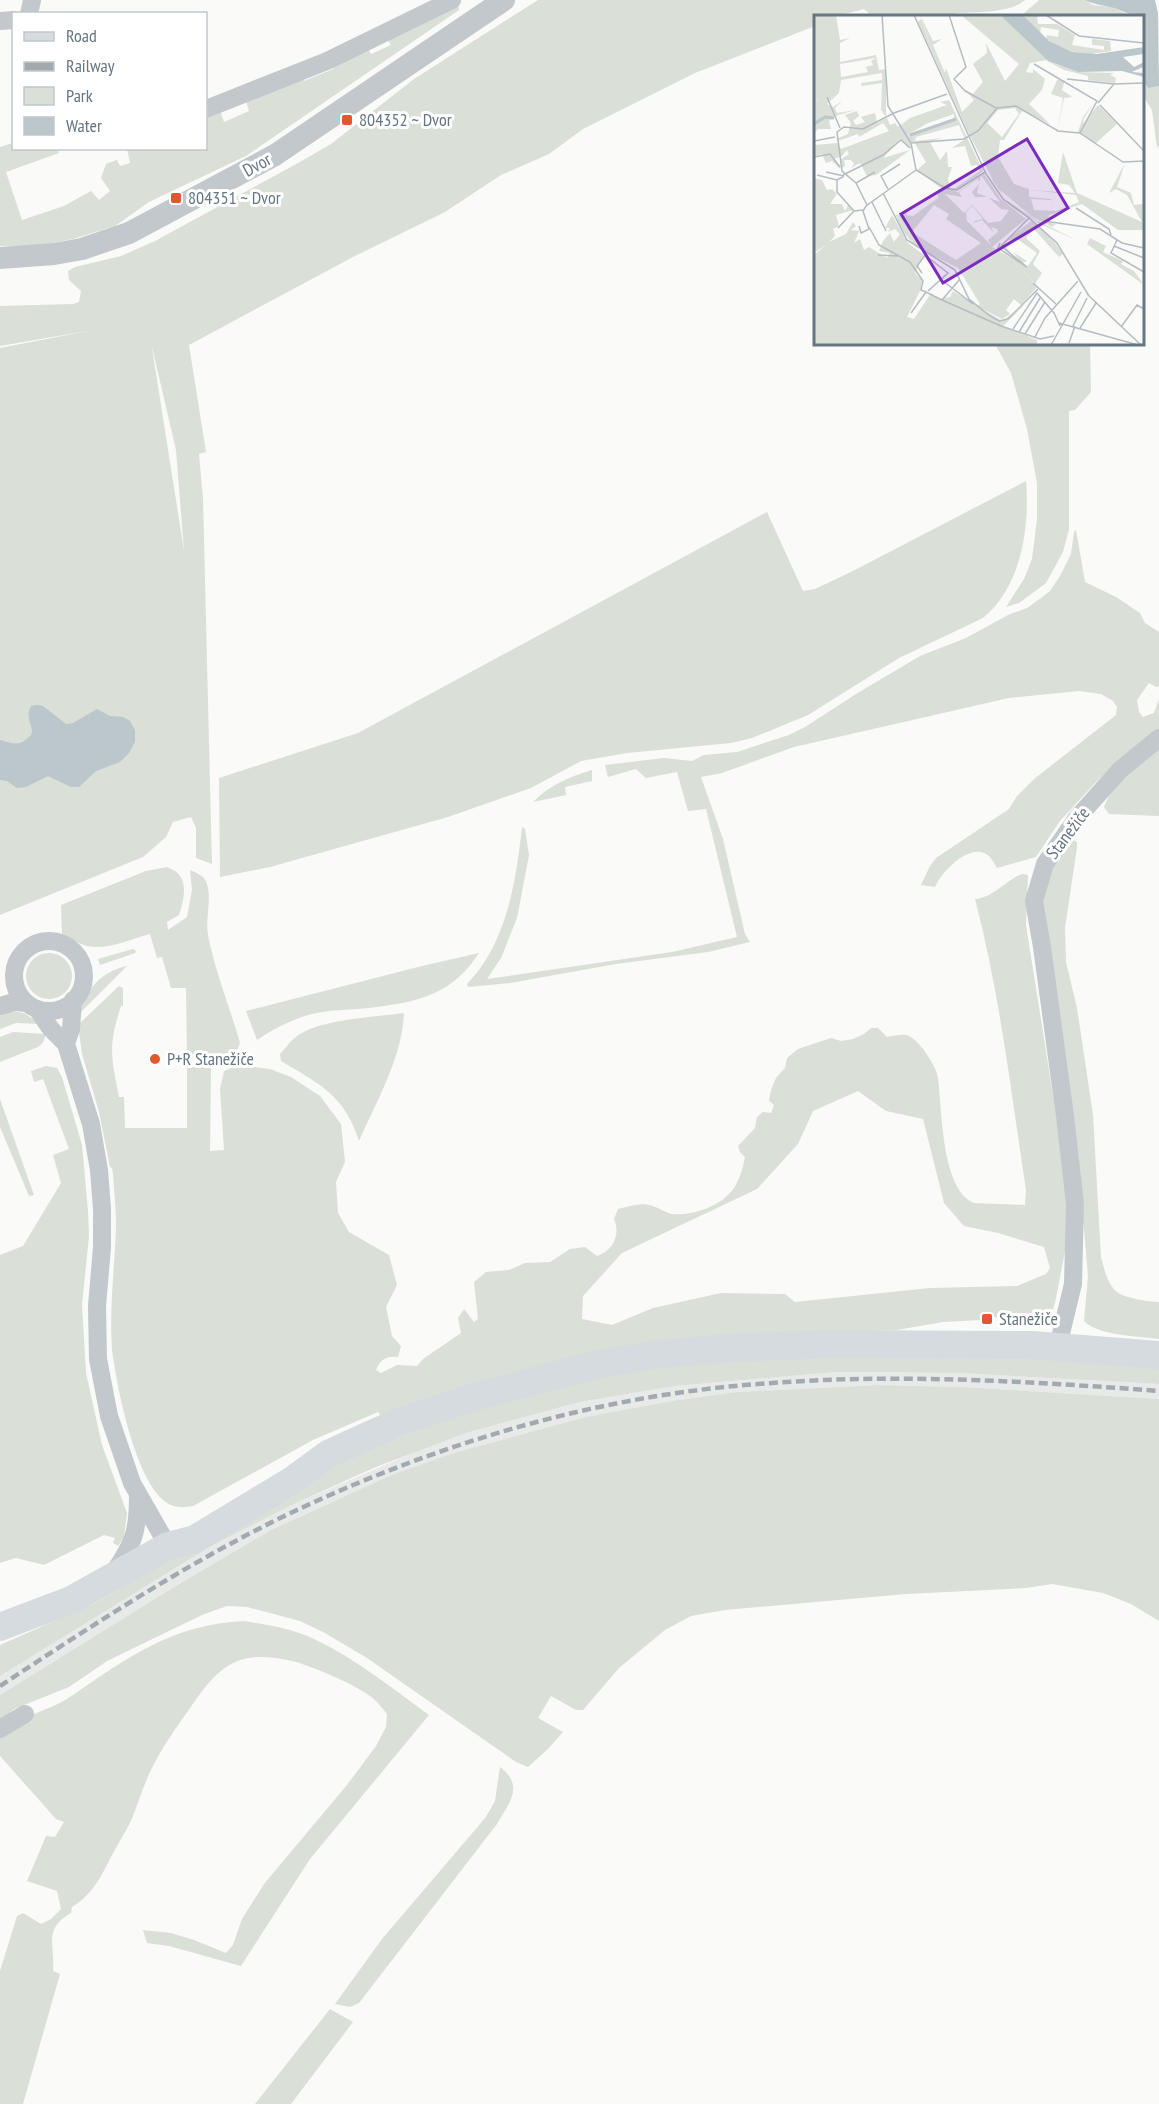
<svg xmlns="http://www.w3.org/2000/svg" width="1159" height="2104" viewBox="0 0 1159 2104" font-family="'PT Sans Narrow',sans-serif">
<rect width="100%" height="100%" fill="#fafaf8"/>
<path fill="#e8e9e9" d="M837 1372 958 1373 1159 1384V1399L964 1387 877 1385 737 1392 586 1417 389 1476 271 1530 174 1587 0 1695V1676L213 1545 296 1503 422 1449 466 1433 580 1402 675 1386Z"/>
<path fill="#dadfd7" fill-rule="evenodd" d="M538 0H1025C1011 13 976 12 957 13L951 16H869L868 12 864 9 837 16H816L815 26 695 73 583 129 549 154 501 175 445 212 353 257 189 345 206 452 199 454 203 499 212 864 196 858V828L191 817 173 822 166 837 143 857 0 915V348L93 330 0 346V306L73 304 79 302 81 291 69 280 68 271 75 267 121 256 155 241 298 163 331 144 414 79ZM152 347 176 450 184 551 152 348Z
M1039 0H1085L1093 5 1112 7 1131 16H1014L1023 14Z
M458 2 459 10 246 156 149 202 115 226 73 239 37 246H0V147L13 143 14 148 58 149 59 153 6 172 22 220 64 206 91 191 99 200 110 191 101 178 106 164 117 160 120 166 130 163 127 149 206 148V114L220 110 224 122 249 111 246 101 302 76 304 81 333 69 340 58 367 46 371 54 391 45 387 39Z
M1142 82 1148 88 1159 84V145L1157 148 1152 110 1143 96Z
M995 344H1090L1091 392 1075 410 1069 411V529L1063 552 1046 583 1019 603 1006 607 1024 579 1032 559 1037 519V483L1027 429 1011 373Z
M1026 481C1030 528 1021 587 983 618L899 658 808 715 752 738 731 743 627 753 581 761 531 788 448 817 270 867 220 877 219 778 358 733 767 512 803 591 815 589 853 571Z
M1076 530 1085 582 1116 597 1140 613 1145 623 1159 632V686L1156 687 1149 683 1137 700 1139 712 1143 717 1154 713 1159 699V730L1137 745 1097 781 1060 821 1036 857 997 868C995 865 992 859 989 856 971 840 941 872 935 887L921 885 930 866 936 858 1009 809 1017 796 1034 779 1116 715 1117 707 1113 701 1101 694 1079 691 1009 698 794 747 722 773 701 777 723 839 745 934 750 942 708 952 616 964 510 983 468 987 467 984C507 943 516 881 522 827L525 829 529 855 517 918 501 958 487 979 672 952 737 937 706 809 688 811 677 772 646 778 636 769 608 777 605 765 664 758 692 761 704 755 737 752 789 735 805 727 856 694 920 656 966 638 1008 615 1027 608 1041 598 1050 591 1060 576 1071 554 1074 532Z
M1159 748V816L1109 814 1104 807 1113 787Z
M592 770V781L565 787 566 795 533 802C550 785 569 777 592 770Z
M1073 840 1077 842V847L1065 928 1066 962 1077 1008 1093 1115 1101 1257C1104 1268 1107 1284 1117 1292 1124 1298 1150 1302 1159 1302V1339C1138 1336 1099 1336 1084 1321L1088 1276 1084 1229 1042 909 1044 889 1061 849Z
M167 867C190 875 185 896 179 915L167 922 168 930 187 917 192 890 190 870C197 873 205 876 207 884 212 901 205 918 208 935 215 972 230 1007 240 1043L236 1054 217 1061 187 1058 186 988H171L162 957 157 958 150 934C130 939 105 952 84 945 76 943 69 937 62 934L61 905 146 871Z
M1022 874 1028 875 1026 925 1062 1152 1067 1207V1241L1055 1303 1052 1312 1045 1319 984 1317 981 1320 943 1322 897 1330 785 1334 383 1419 378 1412 313 1440 193 1506C187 1507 180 1508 174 1506 137 1496 116 1383 112 1349 109 1307 115 1266 116 1225 116 1208 114 1191 113 1174L112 1168 110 1167 99 1112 82 1054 78 1025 119 986 123 988V1006H121C108 1046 111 1056 119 1097H124L125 1128H187V1065L211 1068 210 1151 224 1150 220 1089 224 1071 238 1065 270 1069 291 1077 320 1096 341 1124 345 1162 336 1182 338 1213 349 1232 389 1255 397 1285 386 1307 392 1336 401 1346 398 1357C386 1356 381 1359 376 1370L381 1373 397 1365 417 1366 423 1359 461 1333 458 1318 464 1309 474 1322 478 1319 474 1282 486 1272 509 1270 525 1263 550 1262 570 1249 585 1247 597 1256C613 1251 621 1234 614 1219L618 1209C630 1206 643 1201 655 1207 661 1209 666 1213 672 1214 693 1216 722 1206 734 1188 740 1178 743 1168 745 1157L740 1152 738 1146 755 1128 757 1117 763 1112 771 1113 774 1105 769 1101 771 1090 776 1078 785 1068 787 1058 798 1049 831 1038 841 1041 853 1039 864 1034 871 1028H878L887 1037C893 1036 901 1034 906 1035 917 1036 937 1067 938 1078 942 1108 941 1190 974 1203L1025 1205 1026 1190C1011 1093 1000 994 975 899 993 898 1006 880 1022 874ZM858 1091 886 1111 923 1119 944 1203 964 1226 998 1233 1044 1247 1050 1268 1046 1274 1017 1286 930 1288 795 1302 785 1294 721 1293 653 1308 612 1325 582 1319 583 1296 622 1253 757 1189 798 1144 813 1111Z
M133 949 136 951 135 953 100 965 98 959Z
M26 976a23 23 0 1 1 46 0a23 23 0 1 1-46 0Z
M479 953C454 992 421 1002 376 1007 356 1010 336 1009 316 1013 294 1018 275 1028 257 1040L246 1011 422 966Z
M127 966 78 1015C86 990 100 972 127 966Z
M10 1011 24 1013 40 1024 16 1023 0 1029V1013Z
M404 1013C402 1058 377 1100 359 1141 345 1096 320 1084 281 1061L280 1054C285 1049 290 1041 296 1037 318 1019 376 1017 404 1013Z
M13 1032 45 1034C45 1040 43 1044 38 1047L0 1062V1037Z
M46 1066 57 1068 62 1077 82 1145 88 1211 89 1236 82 1305 86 1373 102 1445 127 1513 124 1537 118 1546 113 1543 115 1538 104 1535 44 1565 16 1558 0 1563V1255L23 1246 61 1183 53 1155 69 1149 43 1079 34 1082 31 1071Z
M0 1099 34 1195 29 1196 0 1127Z
M1020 1356 1159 1365V1384L958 1373 837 1372 675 1386 580 1402 466 1433 376 1467 296 1503 213 1545 0 1676V1645L95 1603 353 1453 543 1386 707 1359Z
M877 1385 964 1387 1159 1399V1621L1131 1604 1103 1593 1052 1584 1026 1588 906 1594 725 1610 691 1616 665 1630 619 1668 583 1710H576L551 1696 538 1718 563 1732 548 1749 528 1767 516 1762 367 1658 325 1633 300 1621 247 1607 227 1606 202 1615 107 1661 69 1687 14 1709 0 1722V1695L174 1587 271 1530 389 1476 454 1453 586 1417 673 1401 737 1392Z
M244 1621C269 1625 294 1629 316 1640 356 1659 393 1689 429 1715L310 1859 241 1966 169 1946 147 1943 143 1930 171 1933 194 1940 226 1953 233 1945 242 1919 264 1884 347 1785 376 1746 386 1727 387 1714C383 1709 379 1704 375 1700 360 1686 312 1666 292 1661 238 1649 220 1664 190 1708 176 1728 162 1747 151 1770 143 1786 138 1804 131 1821 125 1833 117 1845 111 1857 101 1877 92 1895 72 1907L71 1913C43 1929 55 1944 53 1971L60 1974 23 2104H0V1971L17 1916 23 1913 41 1924 51 1919 61 1909 57 1891 27 1881 46 1836 55 1837 64 1822 56 1819 0 1756V1735C9 1729 18 1722 27 1717 43 1710 59 1705 73 1695 128 1657 174 1624 244 1621Z
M500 1767C525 1786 509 1803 497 1824L359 2003 350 2007 335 2004 382 1939 486 1817 495 1801Z
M330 2009 353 2022 291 2104H255Z"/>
<path fill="#bbc7cb" d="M1085 0H1155L1158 13 1159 86 1148 88 1143 82 1142 16C1131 16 1125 12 1114 8 1104 5 1095 5 1085 0Z
M37 705 43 706 66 724 73 723 97 709 110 716 123 717 130 721 135 730V742L129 753 120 762 96 771 79 787H71L48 776 26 787 17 788 7 781 0 780V740C11 743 19 747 28 738 31 735 32 735 32 730 30 720 26 716 31 706Z"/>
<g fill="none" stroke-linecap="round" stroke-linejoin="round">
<path stroke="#c3c8cc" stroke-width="18" d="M29 14 32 0
M0 21 14 20
M206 109 327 61 452 0
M14 976a35 35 0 1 1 70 0a35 35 0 1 1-70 0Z
M0 1006 14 1002 27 1003
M37 1009 51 1029 66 1044 91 1124 99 1170 102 1209V1247L97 1306 98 1359 109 1416 132 1483 168 1546
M66 1044 71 1029 73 1000
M1058 1346 1073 1284 1075 1204 1065 1116 1042 947 1034 901 1045 864 1077 818 1120 770 1159 738
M114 1572C134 1543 138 1531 138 1496
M0 1729 25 1714"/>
<path stroke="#c3c8cc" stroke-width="22" d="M0 258 54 254 82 249 129 233 275 155 504 0"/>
<path stroke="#d6dbdf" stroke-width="28" d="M0 1627 71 1600 168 1546 195 1539 291 1481 328 1454 365 1437 399 1422 474 1397 595 1365 652 1355 729 1348 833 1344 1032 1345 1159 1355"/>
<path stroke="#a2aab0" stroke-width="4.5" stroke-dasharray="9 4.5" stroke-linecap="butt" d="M0 1686C96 1623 193 1559 297 1510 442 1442 598 1396 758 1384 892 1373 1026 1381 1159 1391"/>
</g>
<g fill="#e4572e" stroke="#fff" stroke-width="2">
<rect x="341" y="114" width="12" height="12" rx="3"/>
<rect x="170" y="192" width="12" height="12" rx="3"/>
<circle cx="155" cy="1059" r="6"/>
<rect x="981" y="1313" width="12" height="12" rx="3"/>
</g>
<g text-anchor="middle" stroke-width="6" stroke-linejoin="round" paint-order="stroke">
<g font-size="18" fill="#657683" stroke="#fff" text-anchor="start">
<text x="359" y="126">804352 ~ Dvor</text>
<text x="188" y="204">804351 ~ Dvor</text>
<text x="167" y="1065">P+R Stanežiče</text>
<text x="999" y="1325">Stanežiče</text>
</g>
<g font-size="18" fill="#657683" stroke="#fff">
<text transform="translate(257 165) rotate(-29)" y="6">Dvor</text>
<text transform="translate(1068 833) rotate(-53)" y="6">Stanežiče</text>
</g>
</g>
<g transform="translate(814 15)">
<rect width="330" height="330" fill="#fafaf8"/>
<path d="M0 0H22L26 25 36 23 26 28V47L62 40 65 55 72 54V102L67 95 68 68 48 71 47 68 68 65V58L27 65 25 78 13 89 19 92 28 86 21 93 23 98 42 95 24 100 15 106 17 114H4L0 119V86L5 84 0 85ZM62 43 57 46 59 50 52 52 54 57 27 62 26 49ZM106 0 119 26 128 24 119 30 131 58 132 53 148 97 160 85 150 74 159 79 169 67 159 49 173 38 172 28 191 66 205 49 147 0H186L233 45 216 48 212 57 219 58V54L231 64 228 75 215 89 236 109 208 96 190 125H186L184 142 200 169 215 174V182L237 184 239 191 237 185 217 184 220 195 242 196 265 187 262 180 216 175 261 178 255 170 244 168 249 137 263 178 328 207 313 180 302 174 295 178 311 148 303 172 317 178 320 190 330 189V215H304L268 189 235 200 233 207 242 209 238 212 217 201 186 175 191 184 222 205 262 225 228 210 195 189 176 162 179 165 156 121 104 7 107 4 123 48ZM201 93 205 99 188 122 173 108 184 95ZM209 0H231L223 2 224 9H243L261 20 258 30 290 35V31L278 30V24L296 26 297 36 277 39 252 36 232 24 233 20 244 22 245 15 227 12 226 18ZM233 46 264 57 300 58 296 60 302 63 301 68 274 65V61L250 55ZM243 65H251L248 75 258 82 250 83 244 113 249 83 237 79ZM135 85 169 156 145 174H140L166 156 163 150 157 151 151 131 138 133 151 124 145 110 102 122 101 126 128 123 116 127 126 145 133 136 134 152H138L134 164 137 174 126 170 144 177 170 159 187 184 212 204 178 232 205 247 188 233 190 229 198 240 206 246 199 237 213 246 208 248 213 252 223 238 202 223 190 227 217 206 235 220 249 239 245 242 220 214 212 223 226 236 219 249 228 258 221 269 204 250 223 272 207 290 200 284 192 295 196 299 188 304 163 291 166 289 144 253 102 232 87 214 82 200 89 199V204V200L95 194 92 200 99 201 124 183V174H119H128L103 155 112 147 100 127H96L97 134 86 124 69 143 96 135 62 160 53 161 46 148 37 153 40 149 37 145H30L31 151 28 153 27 144 35 139 33 135 27 142 19 144 25 150 26 154 18 146 12 148 8 139 0 141V130L24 128 27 134 75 116 69 108 45 122 44 119 24 126 22 124 34 119 37 108 31 100 43 96 45 101 39 106 42 110 51 107 47 102 61 98 63 108 73 103 76 110 81 108 84 112 96 103 133 90 126 87ZM140 99V105L93 120 114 108ZM167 160 180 179 186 187 163 178ZM164 164 166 168 158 177 161 182H174L187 194 195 195 187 206 174 208 158 190 150 198 131 179 148 182 145 177ZM120 190 135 199 132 204 167 228 142 245 98 217ZM158 191 169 204 161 206 159 208 168 205 180 218 177 212 183 214 184 217 174 225 178 231 153 206 152 197ZM279 89 270 103 269 109 284 90 303 109 281 129 264 117 269 102ZM0 163 8 165 13 175 18 174 23 179 16 189H28L31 196 34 190 39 195 22 200 25 211 19 214 21 221 15 227 32 219 39 207 42 211 37 215 45 216 40 228 46 224 50 235 55 232 73 243 76 238 65 236 69 226 76 218 80 227 86 219 81 214 74 217 76 213H71L78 200 94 228 110 240 101 258 108 265 107 274 93 302 100 304 117 278 124 284 136 282 139 276 188 306 211 289 189 311 223 325V330H0V240L12 230 0 238ZM276 223 292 231 289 237 309 246 307 249 320 256 330 270 273 229Z" fill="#dadfd7" fill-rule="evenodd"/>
<path d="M186 0H209L235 26 258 37 283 39 330 32V39L309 42 320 52 330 47 329 52 318 57 330 58V62L308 56 264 57 234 46Z" fill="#bbc7cb"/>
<path fill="none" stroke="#bbc7cb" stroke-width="3" d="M0 109 11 102 20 103M96 120 142 104"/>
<path fill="none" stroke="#b5bdc2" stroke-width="1.5" d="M68 0 74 91 97 128 102 155 131 173 143 175 171 157M100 0 172 159 189 184 215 203M135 0 152 52 140 64 151 76 182 93 202 91 244 116 266 118M232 0 265 21 330 28M220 49 283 86 266 118M253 64 300 69M13 82 26 113M284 88 300 69 330 68M286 90 330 136M266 118 309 147 330 146M0 126 21 122M97 128 150 124 164 116 183 93M0 142 16 139 26 152M12 157 30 161M3 160 23 165M29 160 69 140 87 125 96 133M30 161 23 165V177L40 196M42 168 61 157M74 174 67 161 86 149M69 178 93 225 141 255 155 284 176 301 185 306 194 304 224 274M58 187 72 216M53 190 42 168 28 156 23 117 30 112 49 114 80 98 133 79M262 193 295 214 297 220M214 202 243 228 275 281M230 206 286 214 308 228 330 233M45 211 47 218 55 214 49 196 52 191 102 155M55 212 65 230 96 247 109 266 107 275 112 277M24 213 40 196 49 195M303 225 297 238 330 257M186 228 184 233 213 252 187 231M187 231 215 203M300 231 330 243M64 240 84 241M108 258 103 251 112 239M129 266 159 289M219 268 242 289M114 276 134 258 116 244M273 279 327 330M128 285 187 311 226 324 240 321M97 298 112 277 128 285 146 264M245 308 324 330M259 311 273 283M307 312 323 290 330 294M266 313 282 288M199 314 223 278 240 298 246 311M205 317 226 283M211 319 231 287M221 322 231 303 264 266M255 328 261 311M237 330 267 277"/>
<path fill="#7b2cbf" fill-opacity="0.15" stroke="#7b2cbf" stroke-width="3" d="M213 124 254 193 129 268 87 199Z"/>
<rect width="330" height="330" fill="none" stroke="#657683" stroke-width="3"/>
</g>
<rect x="12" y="12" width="195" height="138" fill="#ffffff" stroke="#c1c8cd" stroke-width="1.5"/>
<rect x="24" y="32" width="30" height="9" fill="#d6dbdf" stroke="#c1c8cd" stroke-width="1.5"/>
<text x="66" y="42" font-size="18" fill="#657683">Road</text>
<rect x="24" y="62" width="30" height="9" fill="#a2aab0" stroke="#c1c8cd" stroke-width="1.5"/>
<text x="66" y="72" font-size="18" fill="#657683">Railway</text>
<rect x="24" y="87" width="30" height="18" fill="#dadfd7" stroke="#c1c8cd" stroke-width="1.5"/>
<text x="66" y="102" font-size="18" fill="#657683">Park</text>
<rect x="24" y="117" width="30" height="18" fill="#bbc7cb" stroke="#c1c8cd" stroke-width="1.5"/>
<text x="66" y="132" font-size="18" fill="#657683">Water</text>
</svg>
